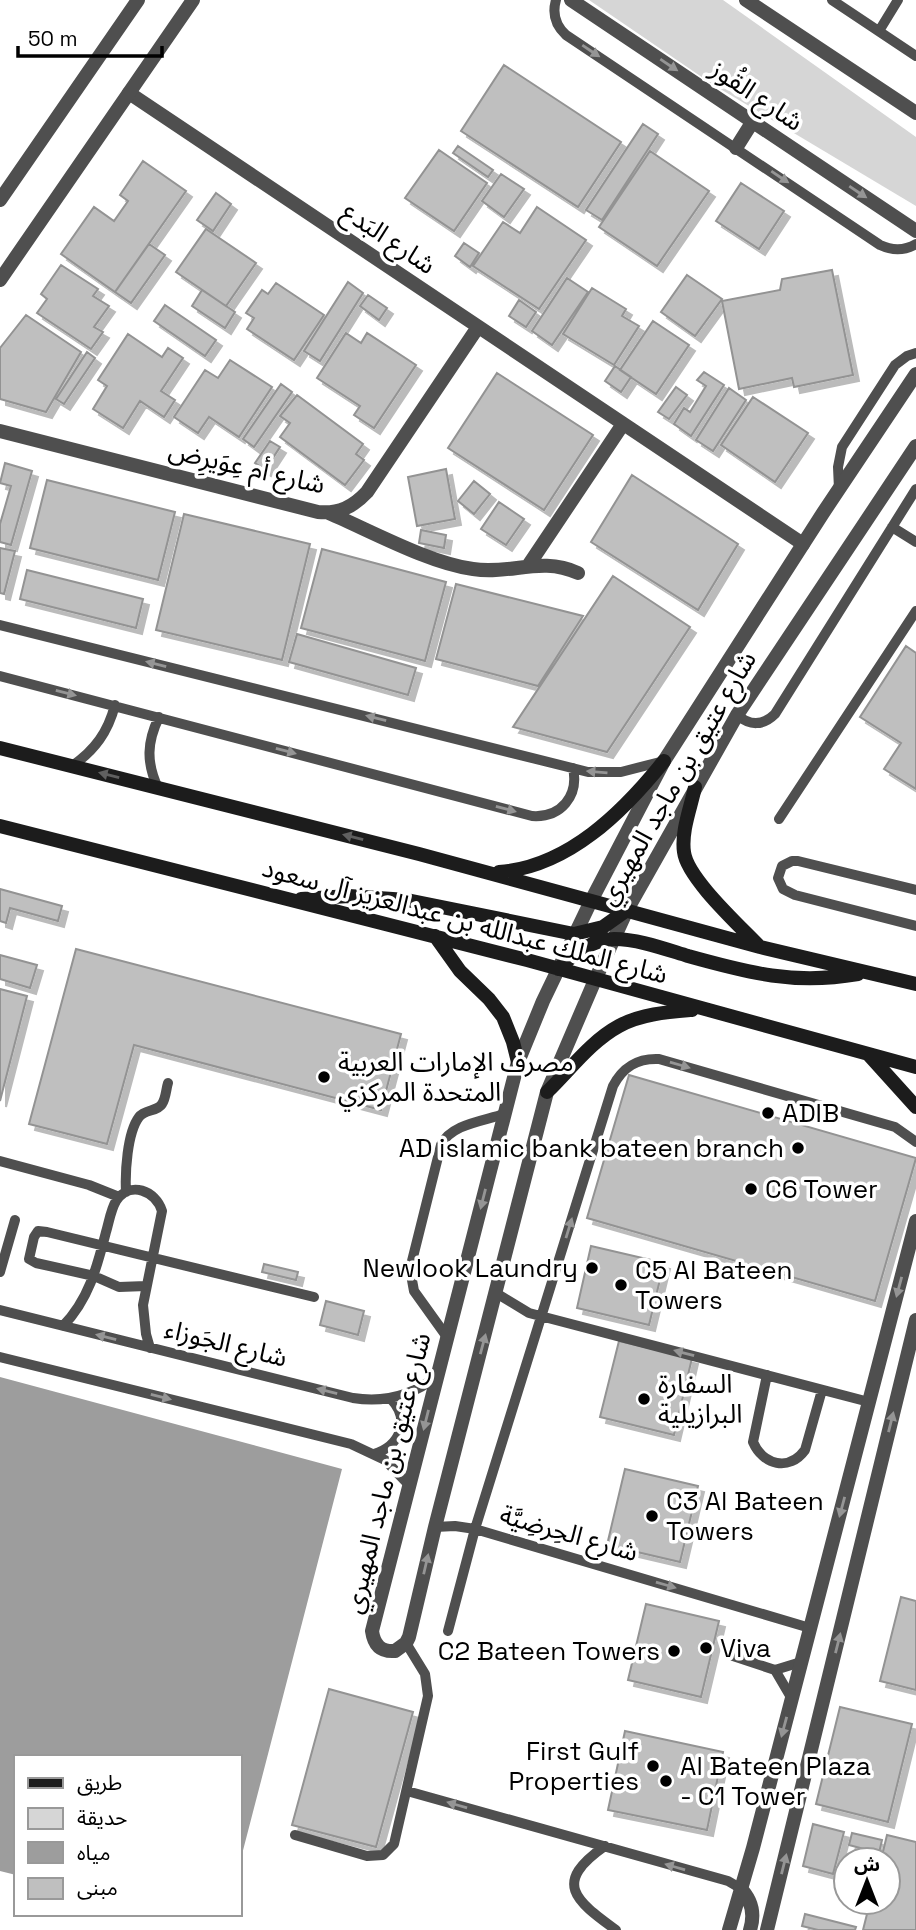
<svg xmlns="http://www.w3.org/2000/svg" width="916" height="1930" viewBox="0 0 916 1930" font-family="'Space Grotesk','Noto Sans Arabic',sans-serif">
<defs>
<filter id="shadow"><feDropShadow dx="6" dy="6" stdDeviation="0" flood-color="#0004"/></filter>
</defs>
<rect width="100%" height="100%" fill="#fff"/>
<path fill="#d6d6d6" d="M589 0H723L916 137V206L712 84Z"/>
<path fill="#9d9d9d" d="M0 1377 342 1469 240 1862V1757H16V1875L0 1871Z"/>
<path fill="#bfbfbf" stroke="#939393" stroke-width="2" filter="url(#shadow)" d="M504 65 621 142 578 207 461 131Z
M643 124 658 134 602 220 586 210Z
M458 146 493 170 488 177 453 153Z
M439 150 487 183 454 231 405 198Z
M650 151 709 191 657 266 599 227Z
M143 161 186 191 115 292 61 254 94 207 114 221 128 201 120 195Z
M501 174 524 189 504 217 482 201Z
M741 183 784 211 759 249 716 221Z
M216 193 231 204 213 231 197 220Z
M537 207 586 240 539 309 473 266 503 222 520 233Z
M206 229 256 263 226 306 176 272Z
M464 243 479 253 470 267 455 256Z
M149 244 165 255 131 303 115 292Z
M61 265 98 289 93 296 109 306 94 327 103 332 91 349 37 313 47 299 41 294Z
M832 270 853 375 794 387 792 378 739 389 722 301 780 290 782 279Z
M687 275 722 299 695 336 661 312Z
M567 278 588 292 552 345 532 331Z
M348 282 363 293 320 361 304 351Z
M276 283 324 315 294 360 247 329 254 318 246 313 262 290 268 294Z
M592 288 626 309 622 316 639 326 614 365 563 334Z
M202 290 235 312 225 328 192 306Z
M368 295 387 308 379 320 360 306Z
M519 300 536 312 526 327 509 316Z
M165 305 216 340 205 356 154 321Z
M26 315 81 352 46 412 0 399V348Z
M653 321 689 345 656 394 620 370Z
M346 333 361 343 367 333 416 365 374 428 354 415 360 406 317 378Z
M128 334 162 357 168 348 183 358 161 391 175 400 164 417 140 401 123 428 93 409 107 386 98 380Z
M87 352 95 358 64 404 56 399Z
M230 360 272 387 239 437 209 417 198 433 174 417 205 370 218 378Z
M615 366 631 377 621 392 605 381Z
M704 372 724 385 691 436 674 424 684 408 690 412 706 386 697 380Z
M497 373 593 435 544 510 448 448Z
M281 384 292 392 254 447 243 439Z
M676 387 687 395 669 419 658 412Z
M729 388 746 400 713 451 696 440Z
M297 395 363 444 356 454 364 460 345 485 280 437 290 423 280 416Z
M753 397 808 433 775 482 721 445Z
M270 441 280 447 265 470 255 463Z
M5 463 32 471 11 545 0 542V524L11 486 0 483Z
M446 469 455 519 417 526 408 477Z
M632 475 738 544 698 610 591 542Z
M47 480 175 512 158 580 30 548Z
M474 481 490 494 474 514 458 501Z
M499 502 524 519 506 545 481 529Z
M184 514 310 544 282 660 156 630Z
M421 530 446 535 444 548 419 543Z
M0 548 15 551 4 594 0 593Z
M322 549 446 582 425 661 301 628Z
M27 570 143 599 136 628 20 599Z
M613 576 690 627 607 752 513 727Z
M456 584 583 616 538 686 436 659Z
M297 634 416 668 408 695 289 662Z
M906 646 916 653V789L884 769 901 743 860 717Z
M0 889 62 906 58 921 10 908 6 923 0 921Z
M76 949 401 1034 381 1110 134 1045 107 1144 29 1124Z
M0 955 37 965 30 988 0 979Z
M0 989 27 996 0 1101Z
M629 1075 916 1158 875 1301 587 1218Z
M591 1246 664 1263 649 1325 577 1308Z
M264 1264 298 1272 296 1280 262 1272Z
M326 1301 364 1311 358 1335 320 1325Z
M619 1341 692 1358 674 1435 600 1417Z
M625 1469 698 1486 680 1562 607 1545Z
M901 1597 916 1601V1690L880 1681Z
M646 1604 719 1621 701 1697 628 1680Z
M329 1689 413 1712 376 1847 292 1825Z
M840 1707 912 1724 888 1822 816 1804Z
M625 1731 723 1752 707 1830 608 1810Z
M813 1824 844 1832 833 1874 803 1866Z
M852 1833 882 1840 879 1853 849 1845Z
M887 1835 916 1842V1930H863L870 1902H888V1860H881Z
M805 1914 856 1927 855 1930H818L802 1926Z"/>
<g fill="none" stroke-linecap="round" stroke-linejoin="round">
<path stroke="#4f4f4f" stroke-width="10" d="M556 0C552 14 555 25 566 35L880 245C893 251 904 251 916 244
M832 0 916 56
M879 31 898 0
M839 489 838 467 842 447 895 365 907 356 916 353
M892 527 916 542
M0 625 588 772H621L664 761
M0 676 532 816C561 818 579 796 573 768
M737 715C750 726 763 726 775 714L916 489
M72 766C95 750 108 732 115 705
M158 788C146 762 147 742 159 717
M779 819 916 611
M916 890 798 861H792L782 866 778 878 783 889 795 895 916 926
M0 1161 89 1185 119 1197
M126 1192C125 1173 127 1133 139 1117 145 1109 157 1112 162 1104 166 1098 166 1089 168 1083
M0 1272 15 1220
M146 1286 119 1287 94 1276 36 1263 29 1259 34 1237 38 1231 47 1232 314 1297
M496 1293 529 1313 869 1402
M0 1310 353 1398C385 1403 412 1396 437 1376
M63 1326C89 1299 97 1267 106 1232 109 1222 111 1209 116 1201 130 1180 156 1191 162 1211L143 1305 146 1334 150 1348
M447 1337 414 1291 410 1269 441 1145C451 1124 484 1121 504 1114
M0 1357 351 1444 385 1460 410 1486
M767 1375 753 1442C763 1465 789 1472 805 1450L822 1390
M374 1454C400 1446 411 1420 391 1399
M435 1527 455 1526 475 1529 810 1628
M448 1631 475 1529 613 1086C623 1067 637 1058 659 1059L895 1127 916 1142
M733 1656 775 1670 801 1662
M775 1670 792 1699
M407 1791 728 1881 740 1888
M295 1835 367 1856 383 1855 394 1844 428 1696 425 1674 406 1643
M605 1846C552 1883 575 1900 616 1930"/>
<path stroke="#4f4f4f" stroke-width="14" d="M129 93 803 544
M0 431 318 512C339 514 353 507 367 492L478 327
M329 513C371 531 429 563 473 569 511 575 541 556 578 573
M528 566 623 424
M740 1888C752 1900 755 1914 750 1930
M729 1930 753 1848 916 1221
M767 1930 916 1320"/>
<path stroke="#4f4f4f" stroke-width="14" d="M571 0 916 231
M746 0 916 113
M736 148 753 121
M0 200 138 0
M0 280 193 0
M916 374 823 513 664 761 591 901 543 1001 518 1062 372 1631C374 1645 381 1652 395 1651L406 1643 409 1637 435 1527 547 1092 595 980 627 910 737 715 916 446"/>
<path stroke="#1c1c1c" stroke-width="14" d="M0 748 419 854 760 947 916 984
M695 787C691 807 681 831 684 852 687 878 740 926 759 946
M0 826 527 960 916 1067
M499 872C568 867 623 812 664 761
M301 899 349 896 407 900 574 934 603 927 627 910
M435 936 460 971 489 999 503 1017 513 1042 518 1062
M558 969C573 955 592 939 614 939 638 939 665 949 688 956 749 973 794 985 858 974
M869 1055 916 1107
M547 1092C569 1071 591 1041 619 1026 641 1014 668 1012 692 1010"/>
</g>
<defs><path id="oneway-solid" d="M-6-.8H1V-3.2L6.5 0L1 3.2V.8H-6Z" transform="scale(1.75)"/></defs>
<g fill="#959595">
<use href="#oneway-solid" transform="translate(591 51) rotate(34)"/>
<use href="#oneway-solid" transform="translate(669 65) rotate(34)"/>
<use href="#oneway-solid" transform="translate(780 177) rotate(34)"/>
<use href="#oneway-solid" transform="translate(858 192) rotate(34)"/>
<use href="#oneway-solid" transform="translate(156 664) rotate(-166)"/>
<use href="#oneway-solid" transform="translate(66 693) rotate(14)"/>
<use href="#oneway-solid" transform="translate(376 718) rotate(-166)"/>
<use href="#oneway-solid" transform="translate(286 751) rotate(15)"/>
<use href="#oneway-solid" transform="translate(597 772) rotate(-175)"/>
<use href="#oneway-solid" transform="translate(506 809) rotate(15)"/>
<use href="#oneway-solid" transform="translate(680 1065) rotate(16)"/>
<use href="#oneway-solid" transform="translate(483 1199) rotate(104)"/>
<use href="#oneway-solid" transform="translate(569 1228) rotate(-73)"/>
<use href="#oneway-solid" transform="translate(899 1287) rotate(105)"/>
<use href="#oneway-solid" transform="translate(106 1337) rotate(-166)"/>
<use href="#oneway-solid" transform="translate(483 1344) rotate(-75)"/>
<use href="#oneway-solid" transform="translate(684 1353) rotate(-165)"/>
<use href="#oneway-solid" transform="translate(327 1391) rotate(-166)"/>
<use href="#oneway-solid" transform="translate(161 1397) rotate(14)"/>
<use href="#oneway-solid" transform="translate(426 1420) rotate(104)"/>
<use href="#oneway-solid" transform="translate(891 1422) rotate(-76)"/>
<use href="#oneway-solid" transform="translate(842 1507) rotate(105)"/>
<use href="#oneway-solid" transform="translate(426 1564) rotate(-77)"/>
<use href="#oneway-solid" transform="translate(666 1585) rotate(16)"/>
<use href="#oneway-solid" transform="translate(838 1643) rotate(-76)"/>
<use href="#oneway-solid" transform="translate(784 1727) rotate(105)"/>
<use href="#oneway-solid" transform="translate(457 1805) rotate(-164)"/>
<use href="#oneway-solid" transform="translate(784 1864) rotate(-76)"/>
<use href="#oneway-solid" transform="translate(675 1867) rotate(-164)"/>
</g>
<g fill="#606060">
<use href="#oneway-solid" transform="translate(109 775) rotate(-166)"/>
<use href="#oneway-solid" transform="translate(353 837) rotate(-166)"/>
</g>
<g fill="#000" stroke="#fff" stroke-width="2.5">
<circle cx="324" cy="1077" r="7"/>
<circle cx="768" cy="1113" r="7"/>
<circle cx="798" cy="1148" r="7"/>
<circle cx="751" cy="1189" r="7"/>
<circle cx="592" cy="1268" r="7"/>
<circle cx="621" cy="1285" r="7"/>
<circle cx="644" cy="1399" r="7"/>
<circle cx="652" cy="1516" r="7"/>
<circle cx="706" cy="1648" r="7"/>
<circle cx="674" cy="1651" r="7"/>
<circle cx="653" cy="1766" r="7"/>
<circle cx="666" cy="1781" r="7"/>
</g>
<g text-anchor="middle" stroke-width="7" stroke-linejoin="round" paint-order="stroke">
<g font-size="26" fill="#000" stroke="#fff">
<text transform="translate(757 95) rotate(34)" y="9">شارع القُوز</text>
<text transform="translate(389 238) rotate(34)" y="9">شارع البَدع</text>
<text transform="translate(247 467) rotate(13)" y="9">شارع أم عِوَيرِض</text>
<text transform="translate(677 778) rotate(-60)" y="9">شارع عتيق بن ماجد المهيري</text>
<text transform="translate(465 921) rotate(15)" y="9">شارع الملك عبدالله بن عبدالعزيز آل سعود</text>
<text transform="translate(226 1343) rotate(14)" y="9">شارع الجَوزاء</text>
<text transform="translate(387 1473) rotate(-76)" y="9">شارع عتيق بن ماجد المهيري</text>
<text transform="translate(569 1533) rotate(16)" y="9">شارع الحِرضِيَّة</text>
</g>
<g font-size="26" fill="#000" stroke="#fff" text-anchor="start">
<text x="338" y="1071">مصرف الإمارات العربية<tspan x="338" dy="30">المتحدة المركزي</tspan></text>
<text x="782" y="1122">ADIB</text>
<text x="784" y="1157" text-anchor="end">AD islamic bank bateen branch</text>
<text x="765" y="1198">C6 Tower</text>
<text x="578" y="1277" text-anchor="end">Newlook Laundry</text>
<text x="635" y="1279">C5 Al Bateen<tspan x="635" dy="30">Towers</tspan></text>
<text x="658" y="1393">السفارة<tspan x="658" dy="30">البرازيلية</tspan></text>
<text x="666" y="1510">C3 Al Bateen<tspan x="666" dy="30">Towers</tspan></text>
<text x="720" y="1657">Viva</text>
<text x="660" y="1660" text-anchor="end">C2 Bateen Towers</text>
<text x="639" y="1760" text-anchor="end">First Gulf<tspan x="639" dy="30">Properties</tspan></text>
<text x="680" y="1775">Al Bateen Plaza<tspan x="680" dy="30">- C1 Tower</tspan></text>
</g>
</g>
<rect x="14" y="1755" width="228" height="161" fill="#ffffff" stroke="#999999" stroke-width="2"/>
<rect x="28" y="1778" width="35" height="10" fill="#1c1c1c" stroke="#999999" stroke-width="2"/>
<text x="77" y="1790" font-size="21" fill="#000000">طريق</text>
<rect x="28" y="1808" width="35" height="21" fill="#d6d6d6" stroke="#999999" stroke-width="2"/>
<text x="77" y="1825" font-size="21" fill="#000000">حديقة</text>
<rect x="28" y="1842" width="35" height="21" fill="#9d9d9d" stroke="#999999" stroke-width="2"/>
<text x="77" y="1860" font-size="21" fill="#000000">مياه</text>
<rect x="28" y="1878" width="35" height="21" fill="#bfbfbf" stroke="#999999" stroke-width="2"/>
<text x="77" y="1895" font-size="21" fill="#000000">مبنى</text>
<g transform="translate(867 1881)"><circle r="33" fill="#ffffff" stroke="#999999" stroke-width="2"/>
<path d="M0-5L12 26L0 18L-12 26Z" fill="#000000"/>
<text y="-10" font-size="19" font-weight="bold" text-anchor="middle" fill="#000000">ش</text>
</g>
<path d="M18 46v10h144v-10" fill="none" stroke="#000000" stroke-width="3.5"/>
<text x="28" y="46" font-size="21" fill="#000000" stroke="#ffffff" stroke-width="5" paint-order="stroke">50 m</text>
</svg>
